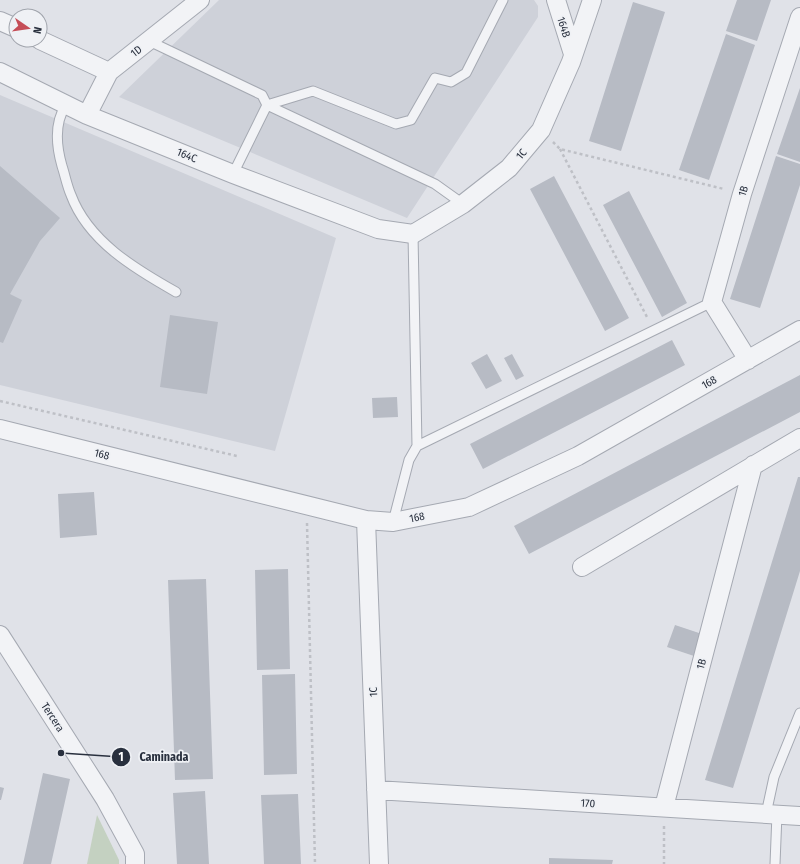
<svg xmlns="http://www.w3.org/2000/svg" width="800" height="864" viewBox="0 0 800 864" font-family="'Fira Sans Condensed',sans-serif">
<rect width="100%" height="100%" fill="#e0e2e8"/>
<path fill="#ced1d9" d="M219 0H534L538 6V17L407 218 119 97Z
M0 95 336 238 275 451 0 385Z"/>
<path fill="#c4d1c1" d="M97 815 119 860V864H87Z"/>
<path fill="#b7bbc4" d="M737 0H771L757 41 726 31Z
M633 2 665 12 621 151 589 141Z
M726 34 755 45 709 180 679 170Z
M800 88V162L777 154Z
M776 156 800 164V185L760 308 730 299Z
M0 166 60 218 40 241 10 294 22 300 3 343 0 342Z
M554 176 629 318 605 331 530 189Z
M629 191 687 303 662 317 603 205Z
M170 315 218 322 207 394 160 387Z
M672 340 685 365 483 469 470 444Z
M487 354 502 381 486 389 471 363Z
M512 354 524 376 516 380 504 358Z
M800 375V412L529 554 514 526Z
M397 397 398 417 373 418 372 398Z
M798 477H800V571L733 788 705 780Z
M94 492 97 535 60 538 58 494Z
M288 569 290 669 257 670 255 570Z
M206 579 213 779 175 780 168 580Z
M675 625 702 634 694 656 667 647Z
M295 674 297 774 264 775 262 675Z
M43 773 70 779 51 864H23Z
M0 787 4 788 1 800H0Z
M205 791 209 864H177L173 793Z
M298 794 301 864H264L261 795Z
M549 858 613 860 612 864H549Z"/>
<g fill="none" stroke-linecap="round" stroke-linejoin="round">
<defs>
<path id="lane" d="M149 41 262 95 267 105 233 174
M66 105C54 123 56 145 62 166 65 175 67 186 71 195 88 241 135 269 176 292
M463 204 435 184 267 105 313 91 396 124 411 120 435 78 451 82 466 73 503 0
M417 446 712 302
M393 522 409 460 417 446 413 234
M766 814 774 777 800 713
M775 864 777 814"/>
<path id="street" d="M556 0 573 54
M0 21 16 28
M40 40 109 72
M0 72 87 115 233 174 378 229 413 234 463 204 509 168 541 130 571 62 592 0
M87 115 109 72 200 0
M748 360 712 302 742 194 800 17
M0 429 366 520 393 522 469 507 578 456 800 330
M366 520 379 864
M582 567 800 438
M0 635 105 799 135 854V864
M376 790 800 816
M664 807 753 465"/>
</defs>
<use href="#lane" stroke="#a5a9b2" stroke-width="11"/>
<use href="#street" stroke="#a5a9b2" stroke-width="20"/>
<path stroke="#bec0c6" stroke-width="2.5" stroke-dasharray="3 3" stroke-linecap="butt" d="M553 142 560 149 724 189
M560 149 648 319
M0 401 237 456
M307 523 315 864
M664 826V864"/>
<use href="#lane" stroke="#f2f3f6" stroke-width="9"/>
<use href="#street" stroke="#f2f3f6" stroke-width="18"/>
</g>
<g text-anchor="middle" stroke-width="3.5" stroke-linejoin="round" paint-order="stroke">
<g font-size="11" fill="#29303e" stroke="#eff1f5">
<text transform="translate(564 27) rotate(72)" y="4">164B</text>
<text transform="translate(136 51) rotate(-38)" y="4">1D</text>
<text transform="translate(521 154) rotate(-50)" y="4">1C</text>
<text transform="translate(187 155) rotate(22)" y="4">164C</text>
<text transform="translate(743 191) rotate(-73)" y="4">1B</text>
<text transform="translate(709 382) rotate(-30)" y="4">168</text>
<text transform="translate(102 454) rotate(14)" y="4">168</text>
<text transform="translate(417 517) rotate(-11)" y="4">168</text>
<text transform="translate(701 664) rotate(-75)" y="4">1B</text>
<text transform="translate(373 692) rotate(-92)" y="4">1C</text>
<text transform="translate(53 717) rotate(57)" y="4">Tercera</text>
<text transform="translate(588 803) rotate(4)" y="4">170</text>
</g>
</g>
<path fill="none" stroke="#29303e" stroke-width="1.5" d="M61 753L121 757"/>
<g fill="#29303e" stroke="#eff1f5" stroke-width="1.5">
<circle cx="61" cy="753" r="4"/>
<circle cx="121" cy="757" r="10"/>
</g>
<g font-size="12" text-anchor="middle" font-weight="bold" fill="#fff">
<text x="121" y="761">1</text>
</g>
<g font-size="12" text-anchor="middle" font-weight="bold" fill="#29303e" stroke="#eff1f5" stroke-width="3.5" stroke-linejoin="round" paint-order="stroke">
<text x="164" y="761">Caminada</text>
</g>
<g transform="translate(28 28) rotate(103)"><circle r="19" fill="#eff1f5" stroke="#a0a4ac"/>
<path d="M0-3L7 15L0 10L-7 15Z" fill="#c54d57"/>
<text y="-6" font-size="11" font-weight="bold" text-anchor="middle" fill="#29303e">N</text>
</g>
</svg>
